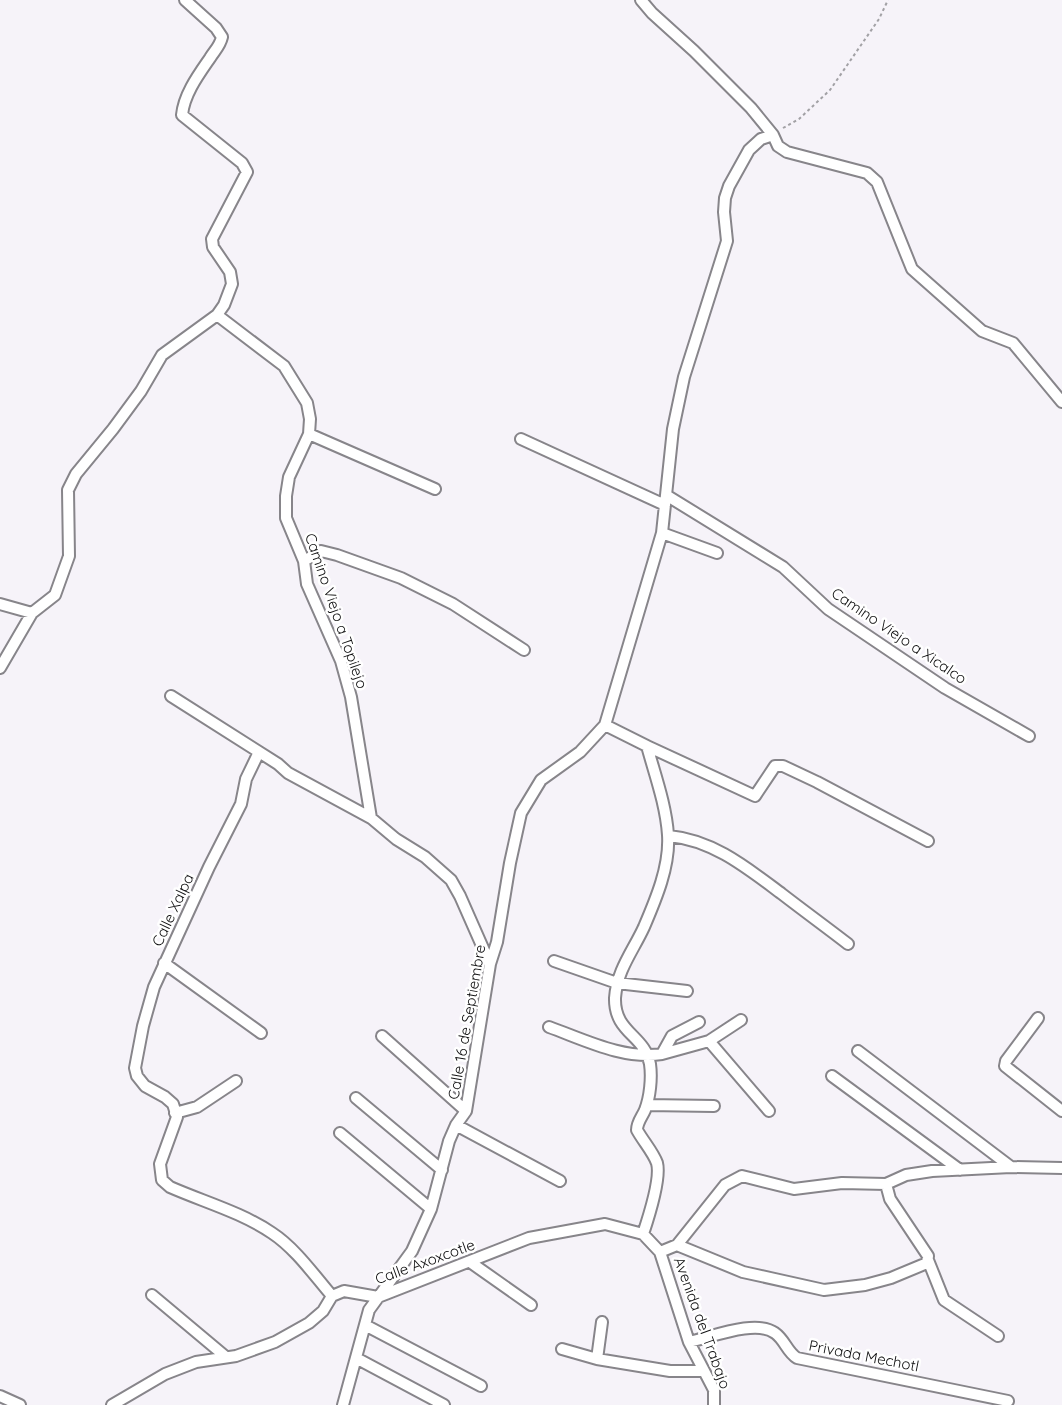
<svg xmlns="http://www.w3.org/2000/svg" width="1062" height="1405" viewBox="0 0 1062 1405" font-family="Quicksand,sans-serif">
<rect width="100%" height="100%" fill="#f6f3f9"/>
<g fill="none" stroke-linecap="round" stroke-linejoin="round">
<defs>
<path id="minor" d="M641 0 652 13 694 51 751 108 773 135 778 146 787 152 867 173 877 182 912 269 982 331 1013 343 1062 402
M217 315 284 366 307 403 310 419 309 434 289 477 286 496V518L304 561 307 584 341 661 351 697 371 818
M309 434 435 489
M521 439 665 505
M666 495 783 567 828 609 945 688 1029 736
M662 533 717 553
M304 561 321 551 337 555 401 578 453 604 524 650
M0 604 32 613
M0 668 32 613 55 595 69 556 68 490 76 474 113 429 141 391 162 355 217 315 224 305 232 284 230 272 213 247 212 239 247 172 242 163 182 115C184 94 199 74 210 58 215 50 220 46 222 37L216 28 185 0
M171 696 278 764 288 773 371 818 396 839 425 857 451 880 460 896 490 964
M605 725 647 746C655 775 666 805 668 835 670 866 656 899 644 927 633 951 617 970 615 998 614 1033 645 1035 650 1064 652 1078 650 1097 645 1110 642 1117 637 1122 637 1130 643 1141 653 1152 657 1163 661 1178 648 1219 643 1234
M647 746 755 796 775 766H783L817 782 928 841
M259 752 246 779 241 804 209 867 154 987 143 1026 135 1068 137 1076 145 1086 165 1097 173 1104 177 1117 160 1164 162 1180 170 1187C204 1202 241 1212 272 1233 295 1248 314 1275 332 1296
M669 836C713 840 747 868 782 894 804 911 826 927 848 944
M554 961 617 983 687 991
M164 963 261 1033
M1038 1018 1006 1061 1005 1066 1062 1111
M741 1020 709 1041 769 1111
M549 1027C585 1040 624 1060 662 1054L672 1036 699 1022
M382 1036 466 1111
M858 1051 1011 1167
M662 1054 709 1041
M832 1076 960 1170
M356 1098 442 1170
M647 1105 714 1106
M175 1113 197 1107 236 1081
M456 1125 560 1181
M340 1133 431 1209
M677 1245 743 1272 824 1290 865 1285 891 1278 927 1263 928 1256 890 1199 886 1184
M660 1252 677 1245 725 1185 742 1176 794 1189 842 1183 886 1184 906 1175 932 1171 1011 1167 1062 1168
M928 1260 944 1300 998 1336
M470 1262 531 1305
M152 1295 226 1357
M602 1322 597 1359 670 1371H704
M365 1325 481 1386
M689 1342C712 1337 756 1319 775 1333 785 1340 787 1352 797 1358L1008 1401
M562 1349 597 1359
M356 1358 444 1405
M0 1396 20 1405
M112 1405 165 1374 196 1362 236 1356 275 1342 309 1323 323 1311 332 1296 344 1291 378 1297 529 1238 605 1224 643 1234 660 1252 689 1342 714 1390V1405
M343 1405 369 1310 412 1251 431 1209 449 1141 456 1125 466 1111 490 964 497 942 510 863 521 813 541 780 580 752 605 725 662 533 673 429 684 377 727 241 724 212 725 198 729 186 749 150 761 139 773 135"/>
</defs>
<use href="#minor" stroke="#87858a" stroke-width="14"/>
<path stroke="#a2a1a5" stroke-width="2" stroke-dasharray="3 3" stroke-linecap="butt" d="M783 128 799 119 830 90 879 19 888 0"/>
<use href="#minor" stroke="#fff" stroke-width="10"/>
</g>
<g text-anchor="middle" stroke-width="5" stroke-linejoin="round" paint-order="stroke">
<g font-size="15" fill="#0d0d0e" stroke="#fff">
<text transform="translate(336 611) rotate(71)" y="5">Camino Viejo a Topilejo</text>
<text transform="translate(899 636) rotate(34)" y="5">Camino Viejo a Xicalco</text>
<text transform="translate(173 910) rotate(-65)" y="5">Calle Xalpa</text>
<text transform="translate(467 1022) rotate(-80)" y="5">Calle 16 de Septiembre</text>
<text transform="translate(425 1262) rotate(-20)" y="5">Calle Axoxcotle</text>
<text transform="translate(702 1323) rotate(70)" y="5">Avenida del Trabajo</text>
<text transform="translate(864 1356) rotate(11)" y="5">Privada Mechotl</text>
</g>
</g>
</svg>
